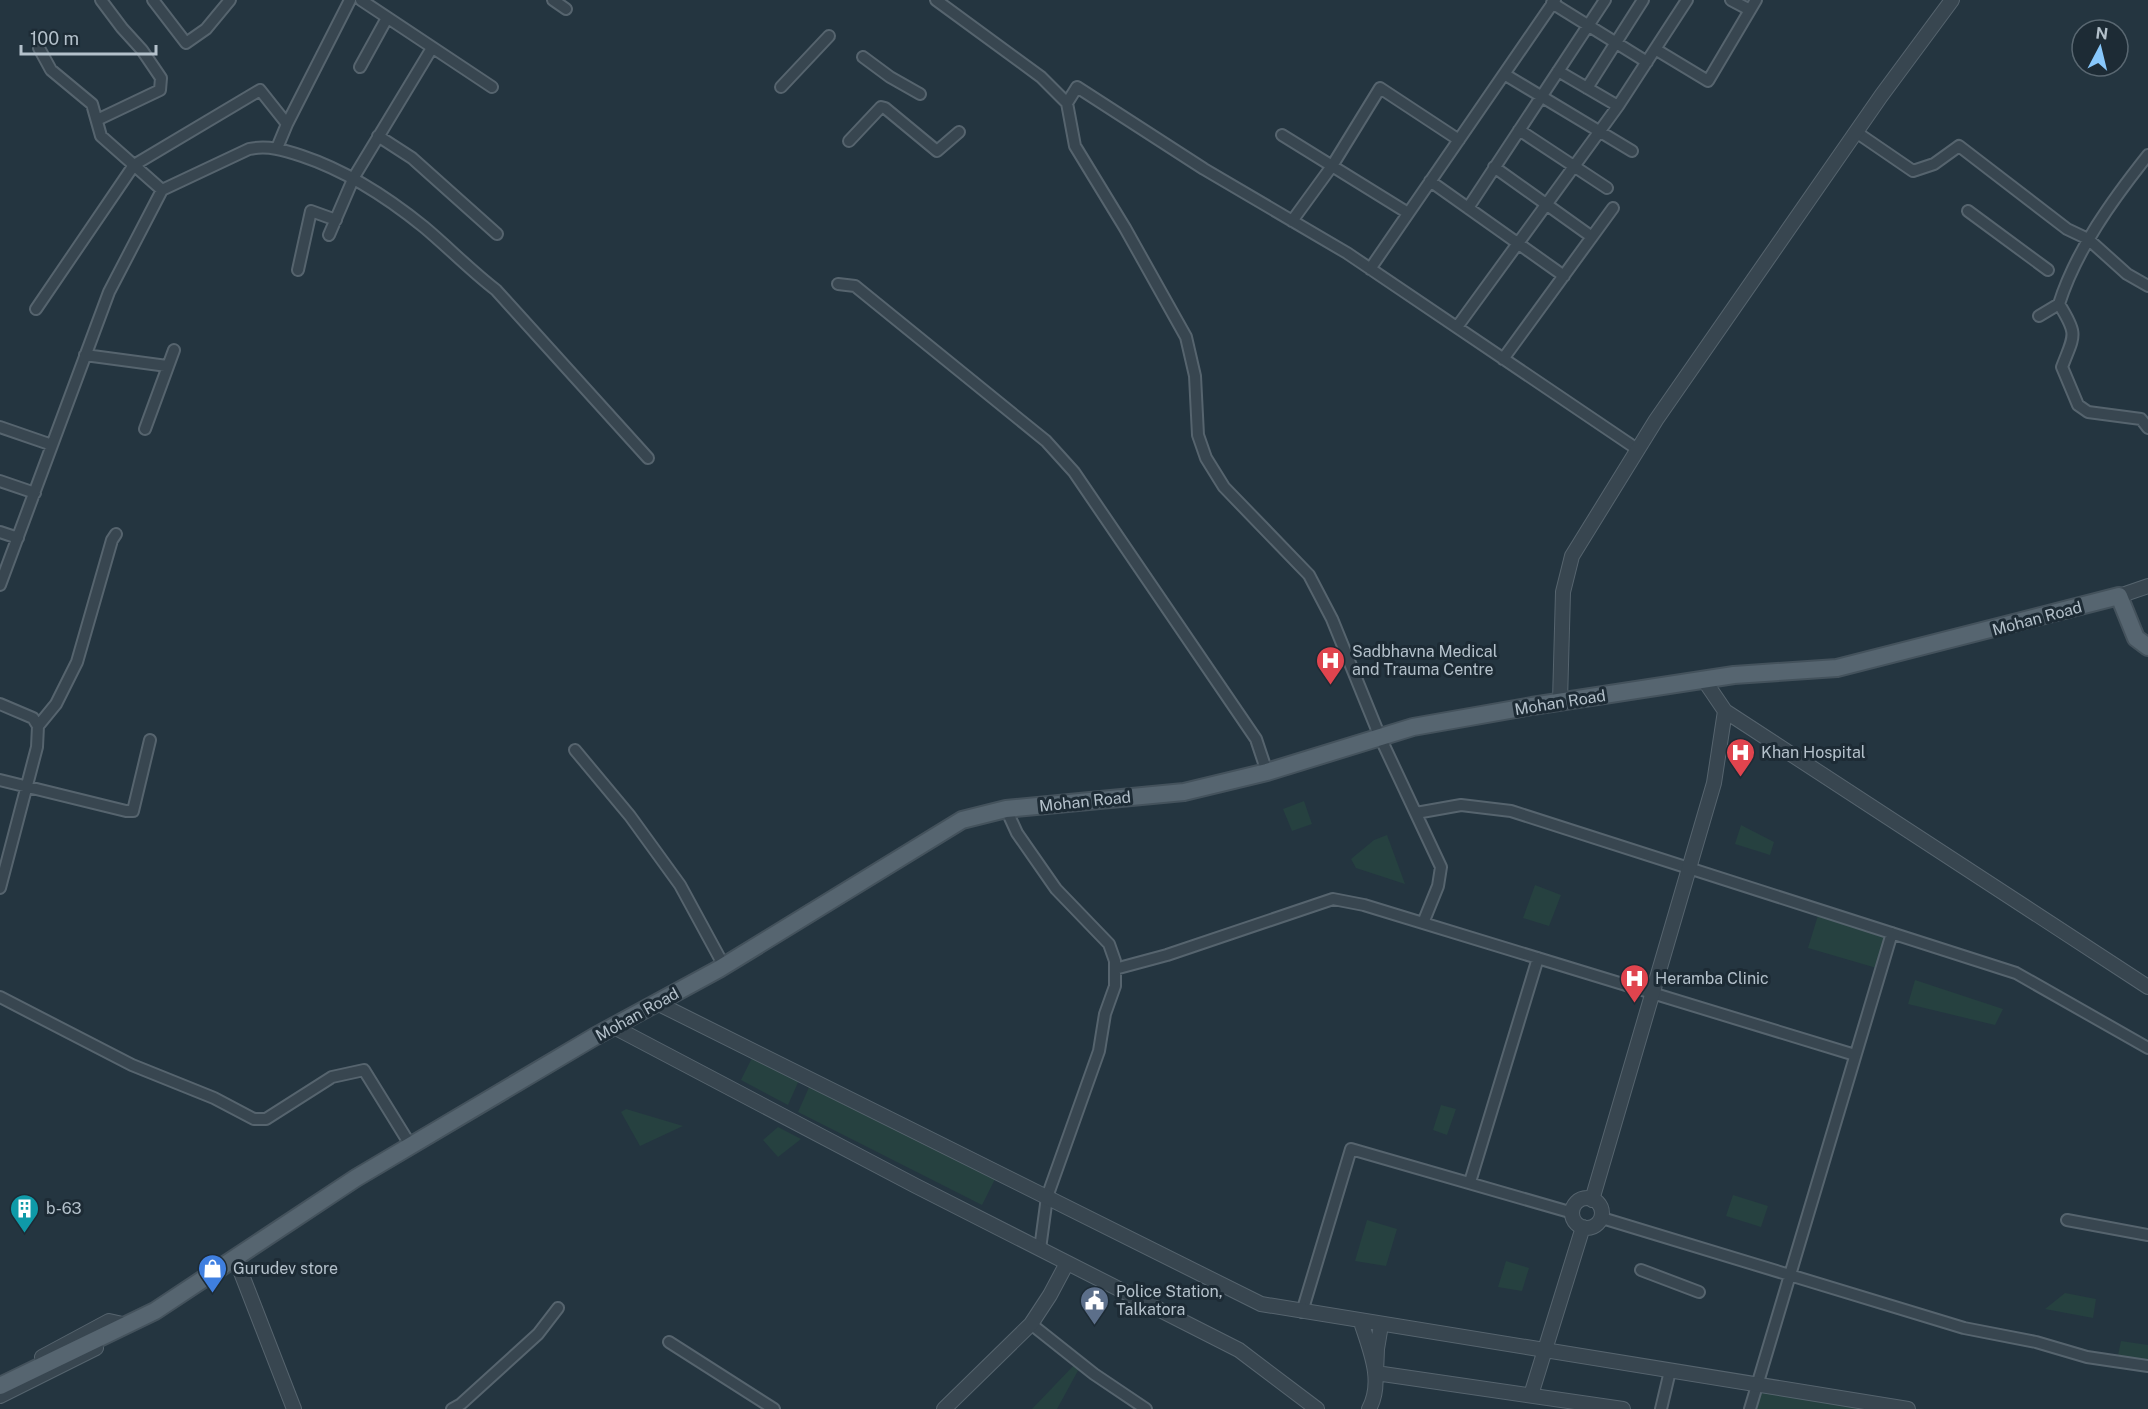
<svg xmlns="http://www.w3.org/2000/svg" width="2148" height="1409" viewBox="0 0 2148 1409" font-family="'Public Sans',sans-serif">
<rect width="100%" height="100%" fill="#243540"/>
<path fill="#264140" d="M1304 801 1312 824 1292 831 1283 809Z
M1741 825 1774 842 1770 855 1735 844Z
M1387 835 1405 884 1356 868 1351 859 1374 840Z
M1535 885 1561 895 1549 926 1523 918Z
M1819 912 1890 934 1880 969 1808 948Z
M1915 980 2003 1009 1995 1025 1908 1004Z
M753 1056 800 1078 788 1105 741 1080Z
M810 1085 996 1177 982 1205 798 1112Z
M1441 1105 1456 1109 1447 1135 1433 1130Z
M626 1109 683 1126 640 1146 621 1112Z
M778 1127 801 1139 778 1157 763 1140Z
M1733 1195 1768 1206 1761 1227 1726 1216Z
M1367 1220 1397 1229 1386 1266 1355 1261Z
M1506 1261 1529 1268 1522 1291 1498 1287Z
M2065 1293 2096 1299 2093 1318 2045 1309Z
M2121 1341 2148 1345V1365L2117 1360Z
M1076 1363 1080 1367 1057 1409H1032Z
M1762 1392 1870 1409H1757Z"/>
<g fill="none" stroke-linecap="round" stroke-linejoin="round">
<defs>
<path id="minor" d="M153 0 186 43 206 29 230 0
M361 0 492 87
M553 0 566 9
M936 0 1041 77 1067 103 1075 146 1125 228 1186 337 1195 376 1198 435 1206 458 1224 487 1309 575 1332 619 1380 737 1441 867 1438 886 1423 923
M1731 0 1750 10
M1552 3 1647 62
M1655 49 1708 81 1756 0
M863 57 890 77 920 94
M360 67 387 18
M1558 71 1618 106
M1504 74 1632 151
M781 87 829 36
M1587 88 1643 0
M1067 103 1077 87 1204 169 1347 253 1637 449
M97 120 160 90 161 78 142 50 122 28 101 0
M287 124 350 0
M1519 130 1607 188
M1856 132 1913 171 1934 164 1959 146 2067 229 2088 239 2127 274 2148 286
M1282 135 1408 213
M378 136 412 158 497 234
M849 141 881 107 885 108 937 151 959 132
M2148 155C2113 199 2076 250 2059 304 2079 336 2074 335 2062 367L2078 405 2088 412 2141 419 2148 428
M1494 167 1592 237
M1430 181 1564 276
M162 190 249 149C268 145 284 150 302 156 347 171 387 197 424 227 448 247 470 270 496 290L648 458
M1468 208 1605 0
M1968 211 2048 270
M1292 221 1332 166 1380 88 1459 140
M329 235 354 177 432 48
M1370 269 1555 0
M298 270 311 211 336 220
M838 284 855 286 1046 441 1074 472 1256 739 1267 772
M36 309 134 165 260 90 287 124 277 148
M2039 316 2059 304
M1457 327 1618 106 1687 0
M85 355 167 366
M1503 359 1613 208
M0 427 52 445
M145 429 174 350
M0 481 35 493
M0 532 18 538
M0 585 109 292 162 190 101 136 92 104 51 70 39 48
M0 704 33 718 38 726 37 747 0 888
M38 726 56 704 77 662 112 540 116 534
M575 750 630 816 680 885 724 966
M0 780 126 811H133L150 740
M1006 809 1017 833 1056 889 1109 944 1115 961V986L1105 1014 1099 1051 1047 1197 1040 1249
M1416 813 1461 805 1511 811 2016 973 2148 1048
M1115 969 1167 955 1333 899 1364 905 1855 1055
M0 997 132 1065 214 1098 254 1119H266L332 1077 364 1070 411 1146
M1470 1182 1538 958
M1602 1218 1964 1328 2036 1342 2087 1357 2148 1366
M2067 1220 2148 1235
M1641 1270 1699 1292
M1302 1312 1351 1149 1573 1213
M1031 1324 1094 1374 1146 1409
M669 1342 774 1409
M452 1409 461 1404 538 1334 558 1308
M1661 1409 1670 1371
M1750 1409 1892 933"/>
<path id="tertiary" d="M2119 596 2148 586
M1704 680 1725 711 2148 987
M1560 701 1563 592 1572 556 1656 420 1881 96 1952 0
M657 1003 1261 1304 1908 1409
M614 1027 916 1186 1239 1350 1317 1409
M1572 1213a15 15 0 1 1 30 0a15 15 0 1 1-30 0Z
M1592 1200 1714 783 1725 711
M235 1257 294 1409
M1361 1322C1370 1350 1384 1381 1369 1409
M1381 1325 1377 1349 1376 1373 1623 1409
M42 1357 109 1321 127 1325
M1531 1395 1583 1227
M0 1396 96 1348
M944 1409 1031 1324 1050 1295 1067 1263"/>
<path id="primary" d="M0 1386 155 1311 356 1178 594 1037 719 969 962 820 1006 809 1184 792 1267 772 1413 727 1532 706 1734 675 1837 668 2119 596 2136 638 2148 647"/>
</defs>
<use href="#minor" stroke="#56646e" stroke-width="14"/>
<use href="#tertiary" stroke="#56646e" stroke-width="16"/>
<use href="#primary" stroke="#44525c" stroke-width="20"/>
<use href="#minor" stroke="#384650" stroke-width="10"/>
<use href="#tertiary" stroke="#384650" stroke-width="14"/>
<use href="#primary" stroke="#566570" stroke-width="16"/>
</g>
<defs>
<symbol id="hospital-pin" viewBox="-11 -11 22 30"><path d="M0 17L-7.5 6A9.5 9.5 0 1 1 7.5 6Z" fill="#e0444e" stroke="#1d2b35"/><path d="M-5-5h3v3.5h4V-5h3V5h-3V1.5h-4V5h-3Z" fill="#fff"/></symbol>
<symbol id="building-pin" viewBox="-11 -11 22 30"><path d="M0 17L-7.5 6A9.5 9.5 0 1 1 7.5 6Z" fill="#0f9aa8" stroke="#1d2b35"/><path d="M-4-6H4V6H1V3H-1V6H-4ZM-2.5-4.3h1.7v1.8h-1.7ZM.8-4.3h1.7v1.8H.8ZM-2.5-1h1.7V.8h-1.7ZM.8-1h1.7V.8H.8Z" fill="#fff"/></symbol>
<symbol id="shop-pin" viewBox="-11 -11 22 30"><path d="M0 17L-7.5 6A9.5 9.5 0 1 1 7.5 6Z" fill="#3f7fe0" stroke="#1d2b35"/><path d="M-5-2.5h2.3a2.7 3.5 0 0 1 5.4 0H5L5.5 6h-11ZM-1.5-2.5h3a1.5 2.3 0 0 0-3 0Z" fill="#fff"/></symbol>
<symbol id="civic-pin" viewBox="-11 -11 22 30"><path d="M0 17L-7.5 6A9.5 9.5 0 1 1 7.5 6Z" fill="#5c6f8a" stroke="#1d2b35"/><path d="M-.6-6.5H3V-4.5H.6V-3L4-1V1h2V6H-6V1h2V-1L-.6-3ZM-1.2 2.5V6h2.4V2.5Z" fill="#fff"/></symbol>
</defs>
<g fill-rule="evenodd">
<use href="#hospital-pin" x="1314" y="644" width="33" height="45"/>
<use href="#hospital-pin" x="1724" y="736" width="33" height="45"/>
<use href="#hospital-pin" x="1618" y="962" width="33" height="45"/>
<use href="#building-pin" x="8" y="1192" width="33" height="45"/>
<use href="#shop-pin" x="196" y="1252" width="33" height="45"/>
<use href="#civic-pin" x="1078" y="1284" width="33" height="45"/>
</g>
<g text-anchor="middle" stroke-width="6" stroke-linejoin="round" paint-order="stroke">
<g font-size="16" fill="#b4c1cb" stroke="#1d2b35">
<text transform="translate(2037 618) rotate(-15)" y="6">Mohan Road</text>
<text transform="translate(1560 702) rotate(-9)" y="6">Mohan Road</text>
<text transform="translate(1085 801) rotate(-6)" y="6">Mohan Road</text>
<text transform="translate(637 1014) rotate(-29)" y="6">Mohan Road</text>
</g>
<g font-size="16" fill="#b4c1cb" stroke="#1d2b35" text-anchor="start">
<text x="1352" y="657">Sadbhavna Medical<tspan x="1352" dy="18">and Trauma Centre</tspan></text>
<text x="1761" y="758">Khan Hospital</text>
<text x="1655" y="984">Heramba Clinic</text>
<text x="46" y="1214">b-63</text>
<text x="233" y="1274">Gurudev store</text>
<text x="1116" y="1297">Police Station,<tspan x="1116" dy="18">Talkatora</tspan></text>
</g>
</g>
<g transform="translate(2100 48) rotate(7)"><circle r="28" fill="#1d2b35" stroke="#596771" stroke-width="1.5"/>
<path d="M0-4.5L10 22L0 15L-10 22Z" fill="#88c8fc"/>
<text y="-9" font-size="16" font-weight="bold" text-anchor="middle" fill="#b4c1cb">N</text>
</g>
<path d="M21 45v9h135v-9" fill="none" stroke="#b4c1cb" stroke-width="3"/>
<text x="30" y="45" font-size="18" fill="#b4c1cb" stroke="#1d2b35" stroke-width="4.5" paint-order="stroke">100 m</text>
</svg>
